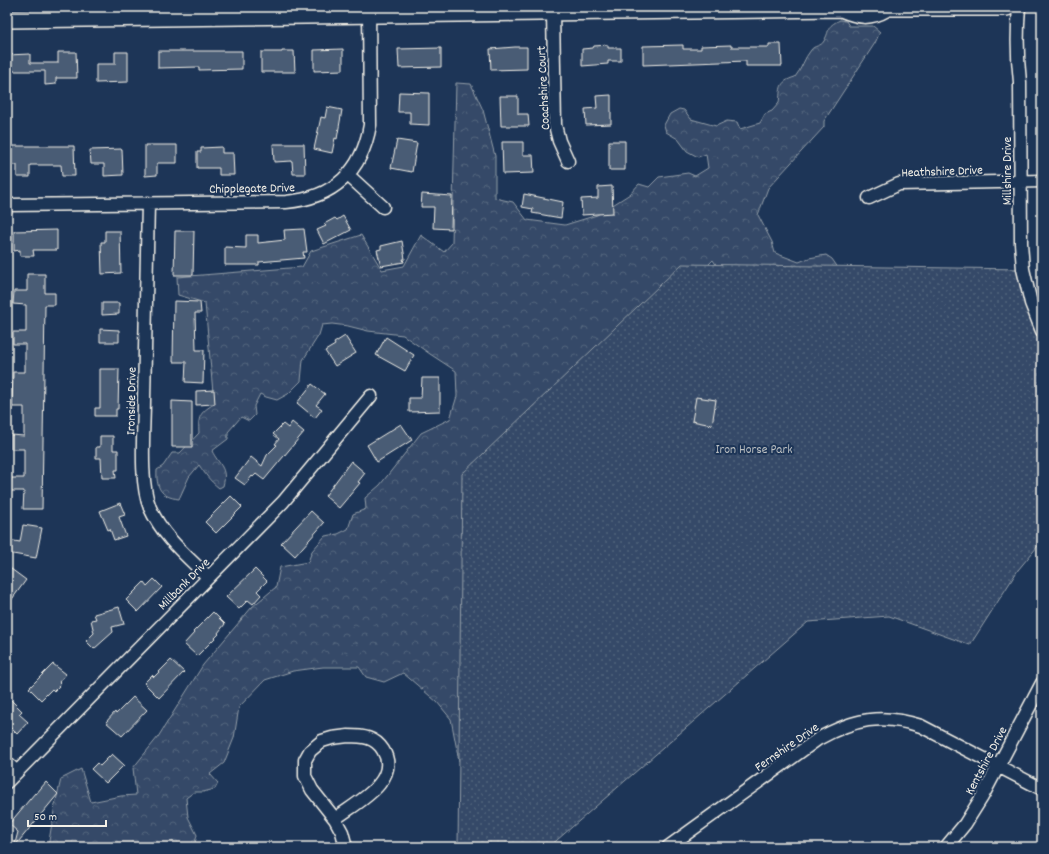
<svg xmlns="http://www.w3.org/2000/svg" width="1049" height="854" viewBox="0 0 1049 854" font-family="Dekko,sans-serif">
<defs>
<pattern id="forest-crowns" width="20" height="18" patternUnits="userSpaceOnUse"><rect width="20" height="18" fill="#354a67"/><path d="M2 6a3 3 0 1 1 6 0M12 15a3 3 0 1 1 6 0" fill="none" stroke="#53657d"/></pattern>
<pattern id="park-dots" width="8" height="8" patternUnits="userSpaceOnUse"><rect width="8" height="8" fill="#354a67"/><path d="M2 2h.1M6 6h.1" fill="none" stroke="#53657d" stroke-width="1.8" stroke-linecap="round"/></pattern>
</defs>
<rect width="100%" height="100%" fill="#1d3557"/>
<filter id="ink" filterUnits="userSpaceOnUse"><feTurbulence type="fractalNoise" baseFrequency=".025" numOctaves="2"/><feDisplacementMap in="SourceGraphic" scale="8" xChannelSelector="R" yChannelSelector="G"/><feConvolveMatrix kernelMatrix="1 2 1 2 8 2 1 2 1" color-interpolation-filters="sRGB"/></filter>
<g filter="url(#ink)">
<path fill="url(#forest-crowns)" stroke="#949ea8" d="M840 20 846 21 849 26H873L880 32 875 43 824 121V127L768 188 758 215 772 242 775 253 799 262 809 258 826 255 832 259 843 275 719 269 713 260 709 264 712 275 459 761 451 719 437 702 403 673 384 682 366 677 359 667H323L293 671 265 680 239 707 234 738 224 763 210 774 218 783 215 789 203 792H194L186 798 188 817 197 835 194 847H48L55 805 61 779 81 769 91 802 121 796 136 795 133 768 158 737 203 665 252 607 276 587 280 567 308 562 312 551 325 536 338 534 348 529 353 514 366 509 365 498 380 485 421 433 450 419 457 396 456 371 430 354 403 335 368 331 348 326 332 324 322 325 319 335 303 360 301 381 288 394 277 400 266 397 260 394 254 406 255 415 249 421 241 417 228 432V439L212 451C219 465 228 468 223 486L219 488C209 480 206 475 199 465L189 477 179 499C160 497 156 487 157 470L163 466 172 453H180L199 433C198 417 199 413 214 404L205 303 178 295 177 277 302 267 311 251 361 235 382 270 404 266 421 235 444 252 452 243 456 83 471 84 483 110 495 156V198L513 202 527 220 565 225 597 215 630 194 639 184 649 187 659 177 688 173 695 176 708 168 706 154 698 157 687 151 678 139 666 132 664 125 670 114 679 109 684 110 691 119 716 126 727 121 737 122 740 129 760 123 765 114 772 111 779 103C781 88 778 82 795 77 802 69 804 58 811 50 814 45 821 47 824 41 831 29 825 27 840 20Z"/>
<path fill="url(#park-dots)" stroke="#949ea8" d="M682 264 1023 269 1042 331V541L1018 570 970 645 889 616 808 622 549 847H458L462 474Z"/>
<path fill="#485b74" stroke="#f4f1e8" d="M769 44H781L782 66H746V61L643 65V46L683 45V49H701V46L731 45V47H769Z
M608 45V48H621V61H608V64L582 66V49L593 48 594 46Z
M515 47H527V69L491 70 490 49Z
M441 48V67L399 68 398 49Z
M343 49V70L314 71V50Z
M158 51H242V69L199 70V67L158 68Z
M282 51H294L295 72H261V52H282Z
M58 52H76L77 78H56V84L45 85V71H7V55L30 54V63H58Z
M115 52H128V82L96 83V64H115Z
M399 92 429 93V125L410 124V112H398Z
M611 95V124L586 125 585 109 597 108 596 96Z
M500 96H518V114H528L529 126H501Z
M327 107 342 110 337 139 335 138 332 153 314 149 321 117 325 118Z
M397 140 417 143 412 172 391 168Z
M609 141H625V170H609Z
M502 142H523V155H533L534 173 503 174Z
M273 144H304L305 174H293L292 161 274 162Z
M145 145H177V163H157V175L145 176Z
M7 146H74L75 176H62L61 165H30V177H17V165H7Z
M222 147V153H233L234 175H219V168H197V152H201V148Z
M122 149 123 175 104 176V164H91L90 150Z
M612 186 613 213 582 215 581 199 598 198V187Z
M422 194 452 196 451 229 433 228 434 207H421Z
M524 194 563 202 561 218 532 213 533 209 522 207Z
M343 216 351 230 324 244 317 230 326 226 324 224 335 218 337 220Z
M304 229 307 252H303L304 258 259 262V265H225V247L246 248V235H258V243L285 240 284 230Z
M57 230V250H33L34 256H20V250L14 251V231Z
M105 231H120L121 273 102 274 101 242H105Z
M175 231H194L193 275H174Z
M402 241 405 259H403L404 262 381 266 377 250 381 249V246Z
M27 274H45V293H55V305H45L42 509H23L24 491H10L11 478H24V449H11V435L24 436V407H12L13 372H25V344H13V332H26V305L13 304 14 291H27Z
M174 301 200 302 201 313H195L196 350H204L203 383 185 382 186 362H173Z
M102 303H119V314L102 315Z
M100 329 119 330V342H100Z
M345 336 356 353 335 366 325 351 335 345 334 343Z
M386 337 414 355 405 371 376 355Z
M100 369H119L118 409H116V416H95V408H100Z
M422 378H440V411L409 412V398H421Z
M312 384 325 394 316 405 322 409 315 418 297 403Z
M214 390 215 404 196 405V391Z
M696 397 716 400 712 425 692 421Z
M172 401 192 402V447H172Z
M292 422 304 432 264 480 256 474 253 477 252 476 245 485 235 478 251 457 262 466 267 455 277 445 275 444 279 439 273 434 283 424 288 428Z
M401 424 412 440 377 462 367 445Z
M100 436H113V450H118V470H115L116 478H102L101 458H96V447H100Z
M351 461 365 473 358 482 360 483 339 508 325 496Z
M231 496 242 507 216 533 205 522Z
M120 503 125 515 119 517 126 536 114 540 110 529 108 530 100 511Z
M311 511 324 523 295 556 281 543Z
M23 525 42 528 36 558 7 553 8 540 20 542Z
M7 566 26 580 7 606Z
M255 569 267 581 257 591 261 595 253 604 248 600 239 609 226 597Z
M154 579 162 587 138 612 126 600 144 582 147 586Z
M119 607 124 624 112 627 113 632 94 649 86 641 94 633 91 620 96 619 94 614Z
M213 612 225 624 218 633 219 634 197 656 184 644 194 633 193 632Z
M171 660 184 672 159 698 144 683 152 675 154 677Z
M53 664 66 674 59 682 61 684 54 691 52 689 41 700 29 688Z
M7 696 22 711 19 714 28 722 17 734 7 724Z
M133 697 147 710 122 736 106 722 115 712 116 714Z
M112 754 124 765 106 783 91 769 97 763 100 766Z
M46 782 58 794 14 847 18 832 9 824 35 793 36 794Z"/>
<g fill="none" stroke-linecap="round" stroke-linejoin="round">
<defs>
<path id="minor" d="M1019 7C1017 32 1017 57 1020 82L1021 243 1023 269 1031 303 1042 331
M553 12 555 125 559 141 568 161
M348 175 383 207
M869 198 899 184 1042 181
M148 203C147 269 145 334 144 400 144 430 139 482 150 508 163 537 187 556 208 577
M7 205 286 202C333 198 362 172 370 125L369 7
M348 736C363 736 375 737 383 750 402 781 354 804 335 819L312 790 305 776V760L310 751 322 741 332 738Z
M7 763 17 772
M7 782 283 502 371 396
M335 819 342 832 346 847
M668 847 818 739C854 719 881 713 921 726L1042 789
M946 847 965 824 982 797 1042 683"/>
<path id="secondary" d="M885 7H1007
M7 19 841 8C858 15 869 18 886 8"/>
</defs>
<use href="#minor" stroke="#f4f1e8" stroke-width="15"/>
<use href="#secondary" stroke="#f4f1e8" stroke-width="20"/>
<use href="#minor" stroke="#1d3557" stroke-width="12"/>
<use href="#secondary" stroke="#1d3557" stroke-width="17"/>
</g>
</g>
<g text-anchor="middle" stroke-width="4" stroke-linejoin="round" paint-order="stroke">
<g font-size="13" fill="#f4f1e8" stroke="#1d3557">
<text transform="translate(542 88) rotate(-93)" y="5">Coachshire Court</text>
<text transform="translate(942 170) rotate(-2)" y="5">Heathshire Drive</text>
<text transform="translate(1006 171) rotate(-90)" y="5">Millshire Drive</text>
<text transform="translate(252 187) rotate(-1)" y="5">Chipplegate Drive</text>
<text transform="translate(130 401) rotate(-89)" y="5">Ironside Drive</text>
<text transform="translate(183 583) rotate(-45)" y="5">Millbank Drive</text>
<text transform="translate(786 746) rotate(-35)" y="5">Fernshire Drive</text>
<text transform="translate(985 760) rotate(-62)" y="5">Kentshire Drive</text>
</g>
<g font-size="13" fill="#bbbfc1" stroke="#1d3557">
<text x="754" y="453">Iron Horse Park</text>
</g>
</g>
<rect width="1049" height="854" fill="none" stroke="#1d3557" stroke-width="24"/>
<rect x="12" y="12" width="1025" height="830" fill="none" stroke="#f4f1e8" stroke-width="1.5" filter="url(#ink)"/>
<path d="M28 820v6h78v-6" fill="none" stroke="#f4f1e8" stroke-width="2"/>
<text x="34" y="820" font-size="12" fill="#f4f1e8" stroke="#1d3557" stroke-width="3" paint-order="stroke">50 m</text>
</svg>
